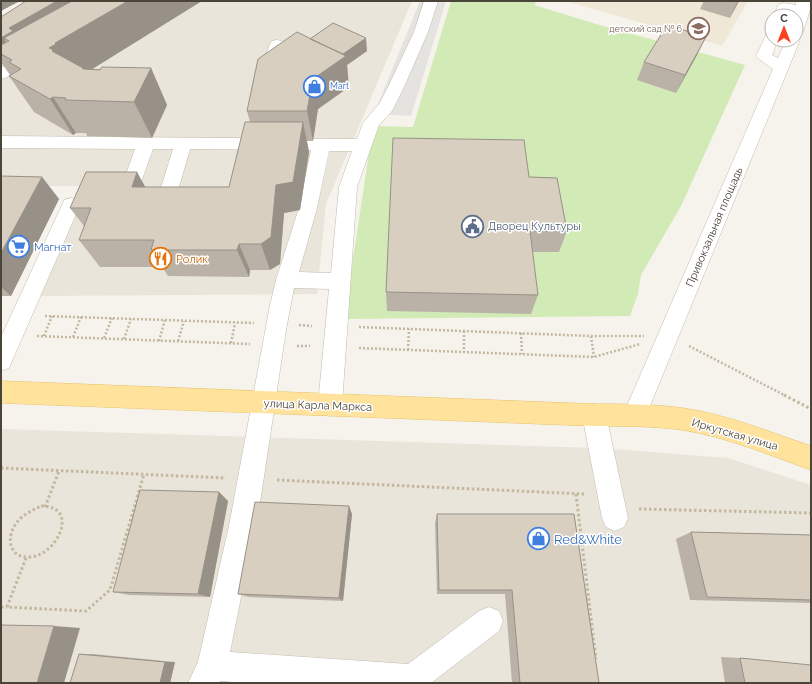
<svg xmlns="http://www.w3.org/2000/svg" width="812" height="684" viewBox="0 0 812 684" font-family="Raleway,sans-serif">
<rect width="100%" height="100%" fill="#f6f3ec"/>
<path fill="#eae5da" d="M80 1H412L326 204 317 294 36 296 84 186H1V161L2 158H1V52Z
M1 429 598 448 728 458 811 485V683H1Z"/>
<path fill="#efe8d6" d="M565 1H748L722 46Z"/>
<path fill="#d2eab5" d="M451 1H537L534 5 603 26 745 65 681 206 641 275 638 294 630 316 344 319 373 126 413 127Z"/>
<path fill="#e5e3e0" d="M420 1H446L411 116 374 114Z"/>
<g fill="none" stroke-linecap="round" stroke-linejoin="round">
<defs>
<path id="minor" d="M424 1H438L428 32 404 87 392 111 379 125 357 187 342 405 338 413 330 416 322 413 318 405 329 289 294 288 286 330 260 503 230 652 408 664 479 611 489 607 499 611 503 621 499 631 431 683H245L220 681 219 683H188L198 662 229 526 270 305 276 280 299 208 311 150 190 149 175 201 180 202 182 207 180 212 173 214 157 212 155 207 173 149H153L139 188 136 193 130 195 124 193 121 188 135 149 1 148V136L357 139 363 123 379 104 388 87 414 32ZM329 151H352L339 187 331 273 299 272 317 208Z
M796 1H810V10L803 32 801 35 796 36 800 40 643 423 635 426 627 423 623 415 773 69 759 59 756 56 767 33 772 32V40H778L772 55 778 58 786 40H796L795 13 789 12 787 16H773L779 4 784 3 796 5Z
M277 40 282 41 284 44 274 75 272 78 266 80 260 78 258 75 270 44 272 41Z
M33 51 38 53 41 56 38 59 7 77 1 79V68L28 53Z
M71 198 78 200 80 205 9 368 1 371V337L62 205 64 200Z
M594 404 602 407 606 415 628 518 624 527 615 531 606 527 602 518 582 415 586 407Z"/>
<path id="major" d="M1 381 594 404C623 404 653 404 682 408 726 414 769 432 811 446V470C769 455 727 437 683 430 653 426 623 426 594 426L1 403Z"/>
</defs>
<use href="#minor" stroke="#c2bbae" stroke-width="1"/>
<use href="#major" stroke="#e6c16a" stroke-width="1"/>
<path stroke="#c4b79f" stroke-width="2.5" stroke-dasharray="2 2" stroke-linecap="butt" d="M45 316 254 323
M299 325 312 326
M359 327 591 336H644
M464 331V352
M521 333 522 354
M37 336 250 344
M44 336 52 316
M591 336 594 357
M73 337 81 317
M104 338 112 318
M124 339 131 319
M159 341 165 320
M178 341 184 321
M231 343 235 323
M297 346H310
M689 346 786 396
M359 348 594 357 640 344
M408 350 409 329"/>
<path stroke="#c4b79f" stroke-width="3" stroke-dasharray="2.5 2.5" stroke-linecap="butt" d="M784 395 811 409
M1 468 226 478
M277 480 584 494
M576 494 596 659
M41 506C80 506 58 554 31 557 8 559 5 536 18 521 24 514 33 510 41 506Z
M45 507 59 471
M639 509 811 513
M26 558 7 607 86 611 110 590 144 474
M1 607H7"/>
<use href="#minor" fill="#fff" fill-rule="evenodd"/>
<use href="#major" fill="#ffe39c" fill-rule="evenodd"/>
</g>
<path fill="#bab2a6" d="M704 1H739L730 18 700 9Z
M1 17 92 69 151 68 167 105 152 138 87 136 86 133H76L73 135 34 112 9 76 10 75 1 62Z
M310 39 367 51 347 65 349 87 318 109 313 141H307L309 152 300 210 284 213 280 264 270 270H250L249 277 168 276 162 267H100L79 240 84 226 70 208 146 187H229L250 122 247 111Z
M697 55 676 93 637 80 644 62Z
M1 176 42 177 59 199 11 296H1Z
M529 177 567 231 559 252H532L538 295 531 314 387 311 386 292Z
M219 492 228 501 210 597 129 595 113 592Z
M352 514 343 601 248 597 238 594Z
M437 514H574L599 683H512L505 594H437L435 523Z
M691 532 811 535V603L690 600 676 539Z
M79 654H93L175 662 170 683H70Z
M721 657 740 658 811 683H725Z"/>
<path fill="#979187" d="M4 1H20L1 11V3Z
M57 1H72L9 41 4 38 7 44 1 47V38L9 28Z
M128 1H202L86 73 72 84 49 48 55 43Z
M738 1H739L730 18Z
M706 37 697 55 676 93 685 75Z
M366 38 367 51 347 65 349 87 318 109 313 141 307 111 313 79 331 62Z
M151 68 167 105 152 138 134 102Z
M53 97 76 133 73 135 50 99Z
M303 122 309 152 300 210 284 213 280 264 270 270 261 244 276 185Z
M137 172 153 201 132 187Z
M42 177 59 199 11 296 1 287V253Z
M239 244 250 270 249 277 237 250Z
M219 492 228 501 210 597 198 594Z
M349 506 352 514 343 601 339 598Z
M54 626 80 628 64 683H37Z
M165 662H175L170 683H160Z"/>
<path fill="#d8cfc1" stroke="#979187" d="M26 1H57L9 28 13 31 1 38V17Z
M72 1H128L55 43 56 44 49 48 54 50 52 51 83 68V69L100 70 102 67 151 68 134 102 65 100 66 98 53 97 50 99 9 76 21 69 9 62 12 60 1 54V45L9 41 4 38Z
M333 23 366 38 343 54 310 39Z
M667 25 706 37 685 75 644 62Z
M297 32 346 56 313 79 307 111H247L258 59Z
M245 122H303L293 182 276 185 271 237 261 244H239L237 250H151L154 240H79L91 208H70L86 172H137L132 187H229Z
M393 138 524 140 529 177 557 178 567 231H530L538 295 386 292Z
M1 176 42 177 1 253Z
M140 490 219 492 198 594 113 592Z
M255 502 349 506 339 598 238 594Z
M437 514H574L599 683H520L512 590H439Z
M691 532 811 535V600L707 597Z
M1 625 54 626 37 683H1Z
M79 654 165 662 160 683H70Z
M740 658 811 665V683H745Z"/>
<defs>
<symbol id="school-ring" viewBox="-11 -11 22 22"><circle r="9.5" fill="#fff" stroke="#8d6e63" stroke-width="1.5"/><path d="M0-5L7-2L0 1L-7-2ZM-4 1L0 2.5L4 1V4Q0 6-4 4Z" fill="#8d6e63"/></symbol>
<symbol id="shop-ring" viewBox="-11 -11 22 22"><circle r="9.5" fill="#fff" stroke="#3f7fe0" stroke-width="1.5"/><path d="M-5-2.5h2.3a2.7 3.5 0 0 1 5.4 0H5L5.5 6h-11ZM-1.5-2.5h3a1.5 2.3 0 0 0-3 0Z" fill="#3f7fe0"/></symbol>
<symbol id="civic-ring" viewBox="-11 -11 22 22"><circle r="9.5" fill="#fff" stroke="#5c6f8a" stroke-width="1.5"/><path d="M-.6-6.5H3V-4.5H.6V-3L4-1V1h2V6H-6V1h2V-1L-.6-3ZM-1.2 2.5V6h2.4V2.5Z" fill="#5c6f8a"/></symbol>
<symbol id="supermarket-ring" viewBox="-11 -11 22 22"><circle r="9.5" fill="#fff" stroke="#3f7fe0" stroke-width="1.5"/><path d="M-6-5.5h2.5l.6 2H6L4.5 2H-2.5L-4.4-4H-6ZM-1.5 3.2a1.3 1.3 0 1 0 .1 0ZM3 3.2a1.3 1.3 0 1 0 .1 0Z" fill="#3f7fe0"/></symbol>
<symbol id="restaurant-ring" viewBox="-11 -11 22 22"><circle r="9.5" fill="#fff" stroke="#e8710a" stroke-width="1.5"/><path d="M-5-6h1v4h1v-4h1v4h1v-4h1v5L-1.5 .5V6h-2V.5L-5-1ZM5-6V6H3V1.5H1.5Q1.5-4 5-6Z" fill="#e8710a"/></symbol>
</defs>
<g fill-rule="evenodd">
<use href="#school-ring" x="686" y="16" width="25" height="25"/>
<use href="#shop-ring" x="302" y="74" width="25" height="25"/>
<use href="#civic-ring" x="460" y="214" width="25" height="25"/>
<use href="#supermarket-ring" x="6" y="234" width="25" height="25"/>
<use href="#restaurant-ring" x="148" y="246" width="25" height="25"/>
<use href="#shop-ring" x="526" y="526" width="25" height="25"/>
</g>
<g text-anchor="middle" stroke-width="3" stroke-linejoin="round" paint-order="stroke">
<g font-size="9" fill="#785e54" stroke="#fff" text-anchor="end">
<text x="682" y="32">детский сад № 6</text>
</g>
<g font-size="9" fill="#366cbe" stroke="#fff" text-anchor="start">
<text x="330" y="89">Mart</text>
</g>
<g font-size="11" fill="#4e5e75" stroke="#fff" text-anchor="start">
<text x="488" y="230">Дворец Культуры</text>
</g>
<g font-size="11" fill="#4b4439" stroke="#fff">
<text transform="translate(714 227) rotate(-67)" y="4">Привокзальная площадь</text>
<text transform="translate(318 405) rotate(2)" y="4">улица Карла Маркса</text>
<text transform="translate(735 434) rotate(16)" y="4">Иркутская улица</text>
</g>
<g font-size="11" fill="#366cbe" stroke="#fff" text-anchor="start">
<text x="34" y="251">Магнат</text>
</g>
<g font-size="11" fill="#c56008" stroke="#fff" text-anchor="start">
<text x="176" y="263">Ролик</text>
</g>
<g font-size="13" fill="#366cbe" stroke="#fff" text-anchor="start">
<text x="554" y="544">Red&amp;White</text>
</g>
</g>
<rect width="812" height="684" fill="none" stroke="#4b4439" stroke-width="4"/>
<g transform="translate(784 28)"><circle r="19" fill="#ffffff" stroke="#b7b4b0"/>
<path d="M0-3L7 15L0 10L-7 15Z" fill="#fc3f1d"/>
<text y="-6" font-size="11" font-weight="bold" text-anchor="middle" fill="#4b4439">С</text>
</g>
</svg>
